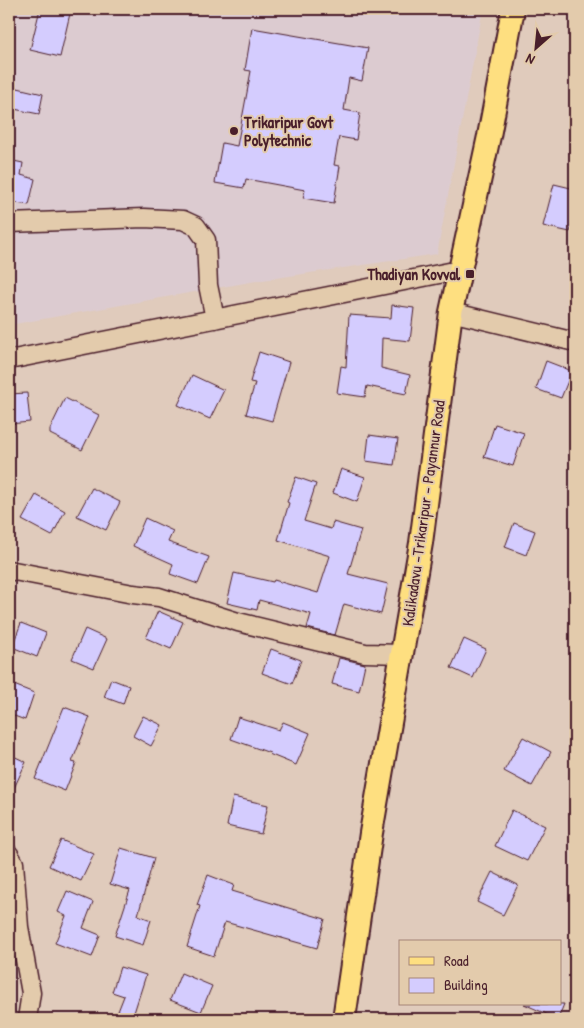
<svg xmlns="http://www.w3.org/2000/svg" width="584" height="1028" viewBox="0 0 584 1028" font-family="'Patrick Hand',sans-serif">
<rect width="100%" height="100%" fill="#e0cbbc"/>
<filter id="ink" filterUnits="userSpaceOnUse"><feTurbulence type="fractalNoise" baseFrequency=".02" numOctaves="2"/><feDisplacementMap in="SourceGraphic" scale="10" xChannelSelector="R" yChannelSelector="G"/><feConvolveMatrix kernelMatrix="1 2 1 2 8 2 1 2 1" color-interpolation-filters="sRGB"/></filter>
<g filter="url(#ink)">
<path fill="#dccbd0" d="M9 9H483L437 254 256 281 9 325Z"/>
<path fill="#d4ccfe" stroke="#4a1f2b" d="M40 9H71L60 57 30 50Z
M252 28 368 48 362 81 349 78 344 110 360 113 356 140 339 137 334 165 340 166 334 203 303 198 305 190 246 179 244 188 215 183 222 143 237 146 251 71 245 70Z
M9 86 43 94 39 114 9 108Z
M9 160 23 163 21 175 35 179 29 205 9 202Z
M554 184 575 189V212L570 232 543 226Z
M392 305 414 308 410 341 382 338 381 368 410 375 406 394 367 386 365 397 337 393 341 366 346 367 349 315 391 318Z
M259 352 289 362 272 421 246 414 255 383 250 382Z
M546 361 572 371 561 398 536 389Z
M192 375 224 390 210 419 178 405Z
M27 393 30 422 9 424V394Z
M65 398 99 415 82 450 50 434V429Z
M495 424 524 433 513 466 484 457Z
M369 435 398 439 394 465 366 461Z
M341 469 365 477 357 502 333 493Z
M296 477 316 484 304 521 331 529 333 522 361 530 348 574 388 584 381 614 344 604 335 635 307 628 311 614 259 600 257 610 227 603 234 573 273 582 274 580 318 593 330 556 278 540 289 503 287 502Z
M92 488 120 502 106 530 77 516Z
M36 495 65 511 52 536 22 520Z
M145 518 173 531 168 542 209 557 198 584 170 574 173 564 133 546Z
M514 523 535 531 526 555 505 547Z
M158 611 183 622 171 649 146 638Z
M21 623 46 633 37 657 12 647Z
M85 629 107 639 94 668 72 659Z
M464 639 486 649 473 678 451 668Z
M271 649 301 660 292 684 262 673Z
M339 658 365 664 359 691 332 684Z
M111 679 129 686 123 704 104 697Z
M9 683 34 693 25 720 9 714Z
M64 707 90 717 72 762 76 763 65 791 35 779Z
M143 716 162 725 151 746 133 736Z
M238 717 279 730 283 722 310 733 296 765 269 754 270 753 231 739Z
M523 737 551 752 532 786 504 771Z
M9 754 26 762 9 799Z
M233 797 268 805 261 834 227 826Z
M512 810 545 826 527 861 495 846Z
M61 840 94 854 81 881 49 866Z
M121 848 154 858 138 915 151 920 143 945 115 936 130 890 110 884Z
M492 872 518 885 503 915 477 902Z
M208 875 234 885 232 891 325 919 317 948 225 922 214 956 187 947 200 906 197 905Z
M67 891 93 902 83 928 100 935 92 957 55 943 66 916 58 912Z
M120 967 146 975 132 1019H115L124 996 112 992Z
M181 973 212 986 201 1012 170 1000Z
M524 1004H564L558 1019Z"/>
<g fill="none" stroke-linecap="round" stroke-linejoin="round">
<defs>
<path id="minor" d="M9 223 144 218 183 220 196 226 206 240 208 285 215 319
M451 312 575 342
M9 360 459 270
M9 570 133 594 159 597 238 622 365 653 402 654
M9 854 14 863 19 927 31 993 27 1019"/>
<path id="major" d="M344 1019 371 833 421 543 451 312 489 136 513 9"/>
</defs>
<use href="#minor" stroke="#4a1f2b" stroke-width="21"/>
<use href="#major" stroke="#4a1f2b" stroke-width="26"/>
<use href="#minor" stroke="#e3cbac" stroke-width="18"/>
<use href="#major" stroke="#fedf80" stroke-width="22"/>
</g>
</g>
<g fill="#4a1f2b" stroke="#e3cbac" stroke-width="2">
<circle cx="234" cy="131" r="5"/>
<rect x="465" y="269" width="10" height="10" rx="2.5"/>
</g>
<g text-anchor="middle" stroke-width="4" stroke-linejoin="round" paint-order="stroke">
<g font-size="16" font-weight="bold" fill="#4a1f2b" stroke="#e3cbac" text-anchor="start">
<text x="244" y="128">Trikaripur Govt<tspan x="244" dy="18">Polytechnic</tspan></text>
<text x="460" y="280" text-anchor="end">Thadiyan Kovval</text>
</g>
<g font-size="16" fill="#4a1f2b" stroke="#e3cbac">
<text transform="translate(423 513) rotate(-82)" y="6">Kalikadavu -Trikaripur - Payannur Road</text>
</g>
</g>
<rect width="584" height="1028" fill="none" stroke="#e3cbac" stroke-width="30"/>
<rect x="15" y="15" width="554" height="998" fill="none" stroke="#4a1f2b" stroke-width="2" filter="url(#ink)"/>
<rect x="399" y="940" width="162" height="65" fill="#e3cbac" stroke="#a68678"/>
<rect x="409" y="957" width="25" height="8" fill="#fedf80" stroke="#a68678"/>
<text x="444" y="966" font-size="15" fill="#4a1f2b">Road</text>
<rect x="409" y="978" width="25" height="15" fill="#d4ccfe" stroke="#a68678"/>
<text x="444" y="990" font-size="15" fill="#4a1f2b">Building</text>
<g transform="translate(536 48) rotate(207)" stroke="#e3cbac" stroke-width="4" paint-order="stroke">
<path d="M0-4L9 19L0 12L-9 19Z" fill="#4a1f2b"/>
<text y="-8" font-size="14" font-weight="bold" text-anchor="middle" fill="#4a1f2b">N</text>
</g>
</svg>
